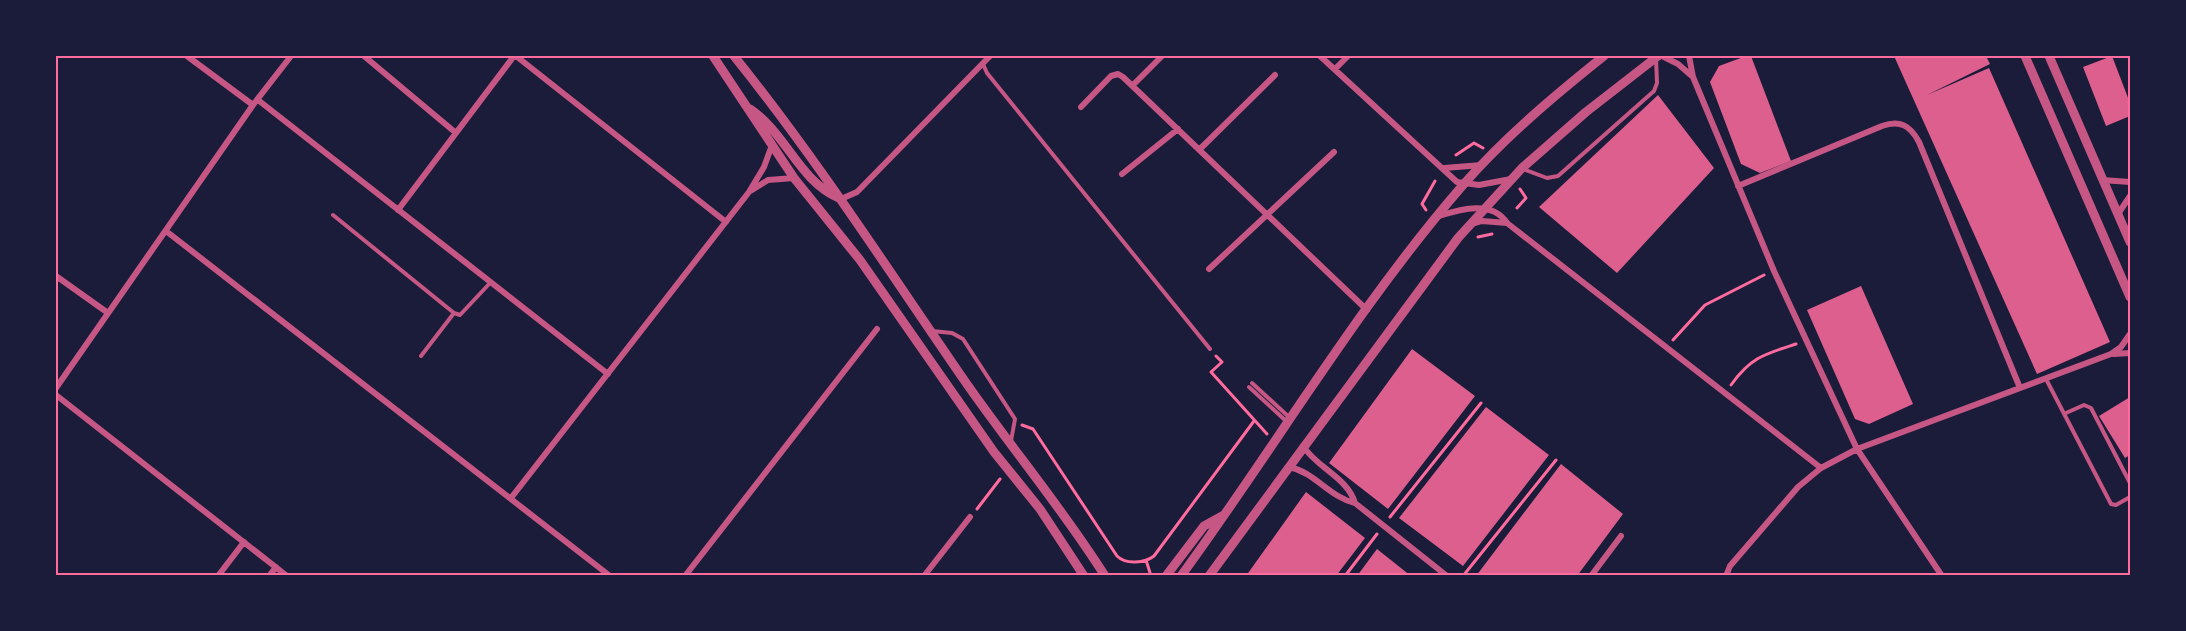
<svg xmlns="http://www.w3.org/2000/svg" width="2186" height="631" viewBox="0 0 2186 631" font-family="Cabin,sans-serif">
<rect width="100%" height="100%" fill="#1b1b3a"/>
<path fill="#dd5f8e" d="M1746 56H1751L1791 161 1760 173 1741 164 1710 82 1719 66Z
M1894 56H1986L1990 64 1927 95 1989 68 2110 342 2037 374Z
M2112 56 2130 103V116L2106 126 2083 67Z
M1658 95 1714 168 1617 273 1539 207Z
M1861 286 1913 404 1869 424 1855 419 1807 310Z
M1412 349 1475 396 1388 509 1329 463Z
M2130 397V455L2125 458 2099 416Z
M1486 407 1549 455 1463 566 1399 518Z
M1561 464 1623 514 1577 576H1476Z
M1306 492 1365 538 1336 576H1246Z
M1377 549 1411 576H1357Z"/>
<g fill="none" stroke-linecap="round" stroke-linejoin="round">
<path stroke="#ff6b9d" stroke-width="3" d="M1456 155 1474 143 1483 148
M1517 208 1526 198 1520 189
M1426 210 1422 204 1435 181
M1478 237 1492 234
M1673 340 1705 305 1764 275
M1216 356 1222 362 1211 372 1267 434
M1731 385C1751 357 1765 354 1796 344
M1022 425 1033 429 1117 556C1126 565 1145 563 1154 556L1254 421
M977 509 1000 479
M1390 517 1481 403
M1146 560 1151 576
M1345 576 1377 534
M1463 576 1556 460"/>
<path stroke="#c65784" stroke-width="4" d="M983 64 987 73 1210 349
M1523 169 1547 178 1558 176 1654 91 1657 83 1656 58
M333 215 454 313 460 315 490 283
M932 331 952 333 963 339 1015 419 1011 441
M421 356 454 313
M2046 379 2111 504 2116 505 2130 497
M1252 383 1290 418
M1249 387 1286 421
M2066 413 2084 405 2091 408 2130 483"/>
<path stroke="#c65784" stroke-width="6" d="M187 56 253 105
M364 56 456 133
M516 56 726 222
M1320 56 1457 182 1479 185 1511 179
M1662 56 1678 64 1693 77
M1689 56 1693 77 1774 271 1857 449 1942 576
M1335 69 1348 56
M1132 86 1162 56
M258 100 608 374
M1081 107 1111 76 1118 74 1123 77 1367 310
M1199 150 1275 75
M1444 168 1482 165
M1122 174 1178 129
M2102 180 2130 182
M1738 186 1882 126C1900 120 1910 125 1919 142L2020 388
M752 190 768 180 794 178
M841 199 857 192 990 56
M398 210 514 56
M2118 214 2130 196
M1439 216C1461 209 1492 200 1507 223L1821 468
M1472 224 1482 221 1507 223
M166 231 610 576
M1209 269 1334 152
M56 276 108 313
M2114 354 2130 353
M56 388 253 105 291 56
M56 395 287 576
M1303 446C1317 468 1347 477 1355 503
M1289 467C1315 472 1329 497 1355 503L1447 576
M511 498 749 192 764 167 772 145
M218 576 244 542
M269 576 276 567
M685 576 877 329
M924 576 970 517
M1591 576 1621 536
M1726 576 1730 566 1798 487 1821 468 1857 449 2111 354 2121 347 2130 334"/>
<path stroke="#c65784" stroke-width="9" d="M713 56 794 178 860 260 994 452 1040 509 1084 576
M734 56C816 158 887 268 962 377 1008 444 1061 506 1105 576
M2025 56 2130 297
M2049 56 2130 242
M750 109C786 133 799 181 839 198
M1166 576 1204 526 1224 515
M1181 576C1276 446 1358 306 1463 185 1505 137 1555 95 1604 56
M1209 576 1458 238 1522 168 1586 112 1658 56"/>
</g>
<rect width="2186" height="631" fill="none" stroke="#1b1b3a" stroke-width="114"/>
<rect x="57" y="57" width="2072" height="517" fill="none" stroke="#ff6b9d" stroke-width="2"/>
</svg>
